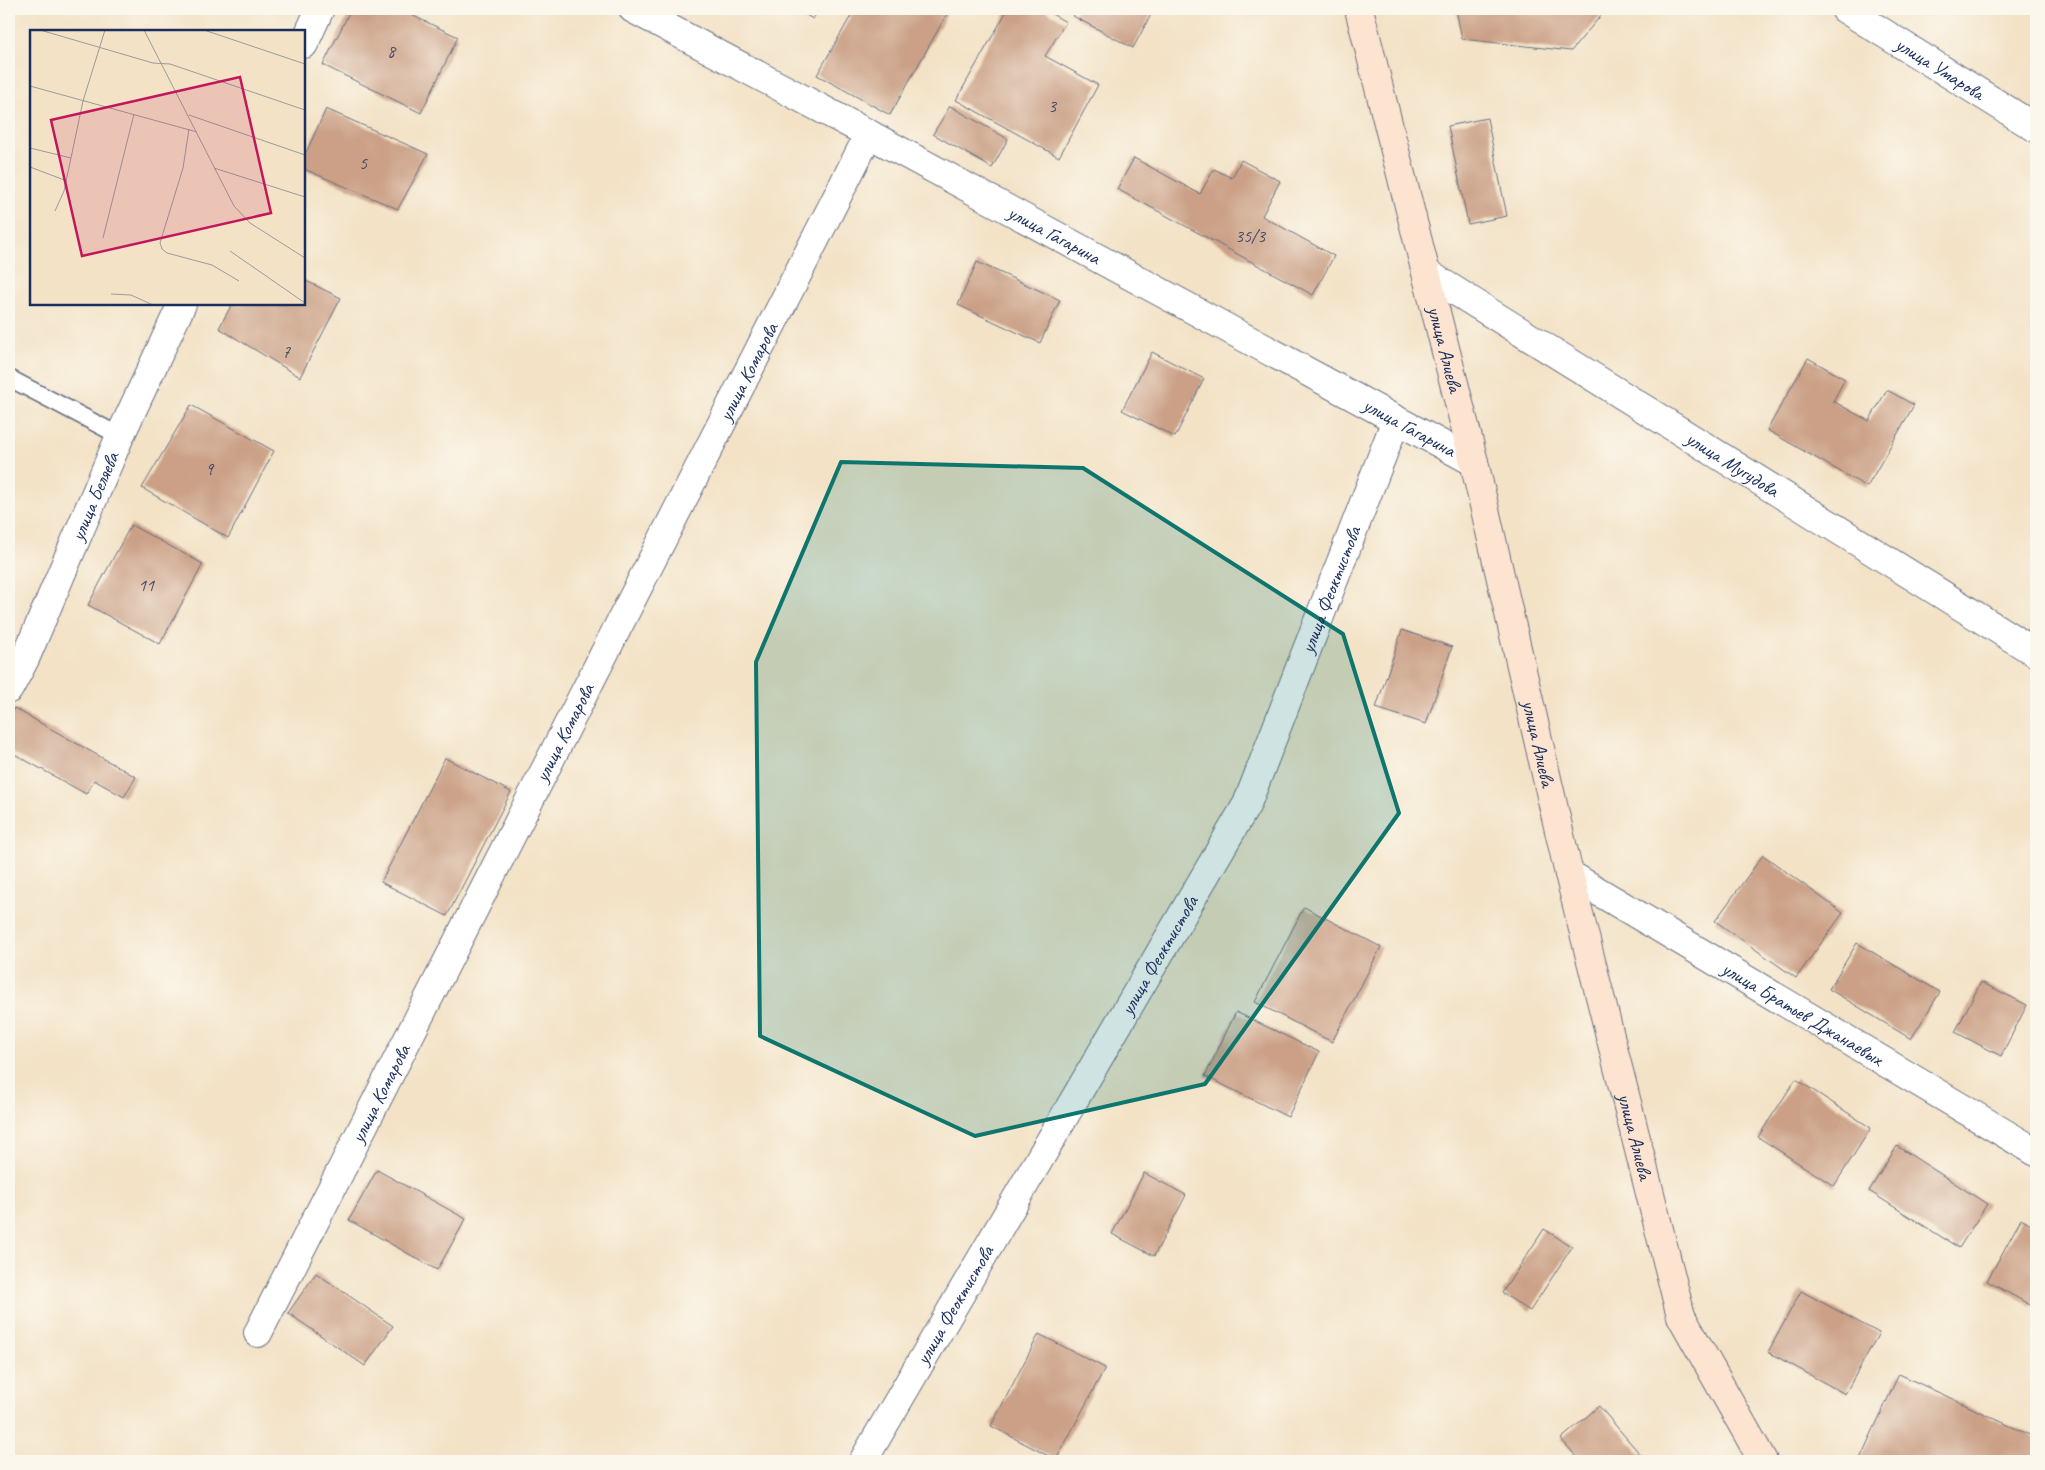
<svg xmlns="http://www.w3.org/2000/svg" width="2045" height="1470" viewBox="0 0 2045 1470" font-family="Caveat,sans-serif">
<rect width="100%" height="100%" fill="#fbf7ec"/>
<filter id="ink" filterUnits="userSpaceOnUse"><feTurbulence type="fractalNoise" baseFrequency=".02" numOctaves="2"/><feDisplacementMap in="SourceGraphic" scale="10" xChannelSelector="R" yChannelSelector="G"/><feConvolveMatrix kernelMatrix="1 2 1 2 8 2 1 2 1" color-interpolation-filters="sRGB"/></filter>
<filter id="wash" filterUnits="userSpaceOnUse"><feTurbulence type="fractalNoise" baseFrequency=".0096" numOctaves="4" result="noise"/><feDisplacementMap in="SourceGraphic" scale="20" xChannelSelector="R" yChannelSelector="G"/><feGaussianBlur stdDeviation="1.12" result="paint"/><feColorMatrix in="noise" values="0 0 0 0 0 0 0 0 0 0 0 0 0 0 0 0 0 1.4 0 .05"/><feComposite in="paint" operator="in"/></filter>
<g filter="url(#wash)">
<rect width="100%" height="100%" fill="#f3e2c6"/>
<g id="blocks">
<path fill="#cba086" d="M351 9H399L458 37 421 113 323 65Z
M795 9H819L813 19Z
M855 9H938L947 14 890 115 817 75Z
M1008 9H1043L1066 22 1045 56 1098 85 1059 157 956 100Z
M1077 9H1154L1133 48 1073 16Z
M1456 9H1605L1603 13 1571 51 1462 39Z
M950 106 1008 139 992 168 933 134Z
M326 109 428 154 398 209 304 169V157Z
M1487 118 1507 216 1468 224 1448 126Z
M1134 158 1200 194 1214 169 1232 178 1241 160 1280 181 1262 216 1334 256 1313 295 1117 189Z
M977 262 1060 300 1040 343 958 305Z
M304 280 341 298 300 377 219 328 232 304H304Z
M1152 352 1204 379 1175 437 1122 410Z
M1808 358 1845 379 1833 401 1869 421 1887 390 1914 405 1867 487 1767 430Z
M191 405 274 451 228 538 142 488Z
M131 525 203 564 160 644 88 605Z
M1402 630 1452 647 1426 724 1376 708Z
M14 708 136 777 124 797 94 780 86 794 9 751V718Z
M445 758 511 792 447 916 381 882Z
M1763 855 1843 913 1796 978 1715 921Z
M1304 907 1381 947 1332 1042 1255 1002Z
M1857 943 1940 992 1911 1039 1829 989Z
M1981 982 2027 1005 2001 1056 1955 1032Z
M1236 1012 1319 1052 1288 1117 1205 1076Z
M1796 1079 1871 1128 1834 1186 1758 1137Z
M1897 1146 1987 1204 1959 1248 1869 1191Z
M377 1170 466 1219 437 1270 349 1220Z
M1144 1173 1186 1195 1154 1256 1112 1234Z
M2021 1219 2036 1228V1298L2032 1306 1987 1281Z
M1544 1229 1572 1247 1530 1311 1502 1293Z
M316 1273 393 1326 365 1366 288 1313Z
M1801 1291 1879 1333 1845 1394 1768 1352Z
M1039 1334 1105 1368 1056 1460 991 1426Z
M1899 1374 2036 1438V1454L2033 1461H1859Z
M1599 1406 1646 1461H1580L1561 1439Z"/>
</g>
</g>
<g filter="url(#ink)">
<use href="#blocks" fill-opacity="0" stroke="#676e82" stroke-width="1"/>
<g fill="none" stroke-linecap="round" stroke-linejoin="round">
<defs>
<path id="lane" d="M9 378 120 436"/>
<g id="street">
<path id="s1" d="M633 9 869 134 1474 462"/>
<path id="s2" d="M1845 9 2036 128"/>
<path d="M304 44 320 9"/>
<path id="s3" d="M1428 274 2036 653"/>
<path id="s4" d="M9 689 25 659 120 436 182 304"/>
<path id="s5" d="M1569 874 2036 1152"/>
<path id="s6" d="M258 1333 869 134"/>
<path id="s7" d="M863 1461 1247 804 1396 420"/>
</g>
<g id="secondary">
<path id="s8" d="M1359 9 1474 462 1569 874 1681 1316 1763 1461"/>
</g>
</defs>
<use href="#lane" stroke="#676e82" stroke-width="19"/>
<use href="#street" stroke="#676e82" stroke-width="30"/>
<use href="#secondary" stroke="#676e82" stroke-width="30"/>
<use href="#lane" stroke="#fff" stroke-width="16"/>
<use href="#street" stroke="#fff" stroke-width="28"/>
<use href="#secondary" stroke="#fde4d0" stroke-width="28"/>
</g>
</g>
<path fill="#0f766e" fill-opacity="0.2" stroke="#0f766e" stroke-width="4" stroke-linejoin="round" d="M841 462 1083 468 1343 634 1399 813 1205 1084 975 1136 760 1036 756 662Z"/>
<g text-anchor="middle" stroke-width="4" stroke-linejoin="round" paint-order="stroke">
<g font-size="18" fill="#474b68">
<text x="391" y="57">8</text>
<text x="1052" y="112">3</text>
<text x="363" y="169">5</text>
<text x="1250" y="242">35/3</text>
<text x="286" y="358">7</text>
<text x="209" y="475">9</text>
<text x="146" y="591">11</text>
</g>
<g font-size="20" fill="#1b2f5e" stroke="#fbf7ec">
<text dy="7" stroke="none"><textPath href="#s2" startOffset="112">улица Умарова</textPath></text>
<text dy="7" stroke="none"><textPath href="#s1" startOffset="478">улица Гагарина</textPath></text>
<text dy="7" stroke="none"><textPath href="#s8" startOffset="351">улица Алиева</textPath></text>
<text dy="7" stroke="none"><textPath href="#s6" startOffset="1079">улица Комарова</textPath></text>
<text dy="7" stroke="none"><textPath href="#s1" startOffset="882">улица Гагарина</textPath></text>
<text dy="7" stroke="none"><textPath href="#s3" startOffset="359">улица Мугудова</textPath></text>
<text dy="7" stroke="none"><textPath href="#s4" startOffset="211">улица Беляева</textPath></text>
<text dy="7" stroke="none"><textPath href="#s7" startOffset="991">улица Феоктистова</textPath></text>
<text dy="7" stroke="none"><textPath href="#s6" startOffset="674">улица Комарова</textPath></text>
<text dy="7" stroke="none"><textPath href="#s8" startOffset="756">улица Алиева</textPath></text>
<text dy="7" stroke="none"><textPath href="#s7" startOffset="586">улица Феоктистова</textPath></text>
<text dy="7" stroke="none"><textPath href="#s5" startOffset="272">улица Братьев Джанаевых</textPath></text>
<text dy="7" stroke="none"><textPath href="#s6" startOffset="269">улица Комарова</textPath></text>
<text dy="7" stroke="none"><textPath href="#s8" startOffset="1161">улица Алиева</textPath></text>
<text dy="7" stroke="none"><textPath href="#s7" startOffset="181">улица Феоктистова</textPath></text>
</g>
</g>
<g transform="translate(30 30)">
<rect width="275" height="275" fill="#f3e2c6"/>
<path fill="none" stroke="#9d9a9c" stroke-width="1" d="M10 0 123 33 140 34 275 80M114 0 204 176 220 193 275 228M174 0 275 34M0 56 167 102M159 85 275 125M159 99 153 138 130 213 132 219 137 223 182 235 209 251M0 118 41 128M0 137 37 151M184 138 275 167M25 181 34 161 53 71 75 0M73 208 104 84M200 221 275 273M81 264 101 265 123 275"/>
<path fill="#c2185b" fill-opacity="0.15" stroke="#c2185b" stroke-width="2.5" d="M210 47 241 183 52 226 21 90Z"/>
<rect width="275" height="275" fill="none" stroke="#1b2f5e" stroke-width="2.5"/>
</g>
<rect width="2045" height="1470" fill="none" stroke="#fbf7ec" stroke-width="30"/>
</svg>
